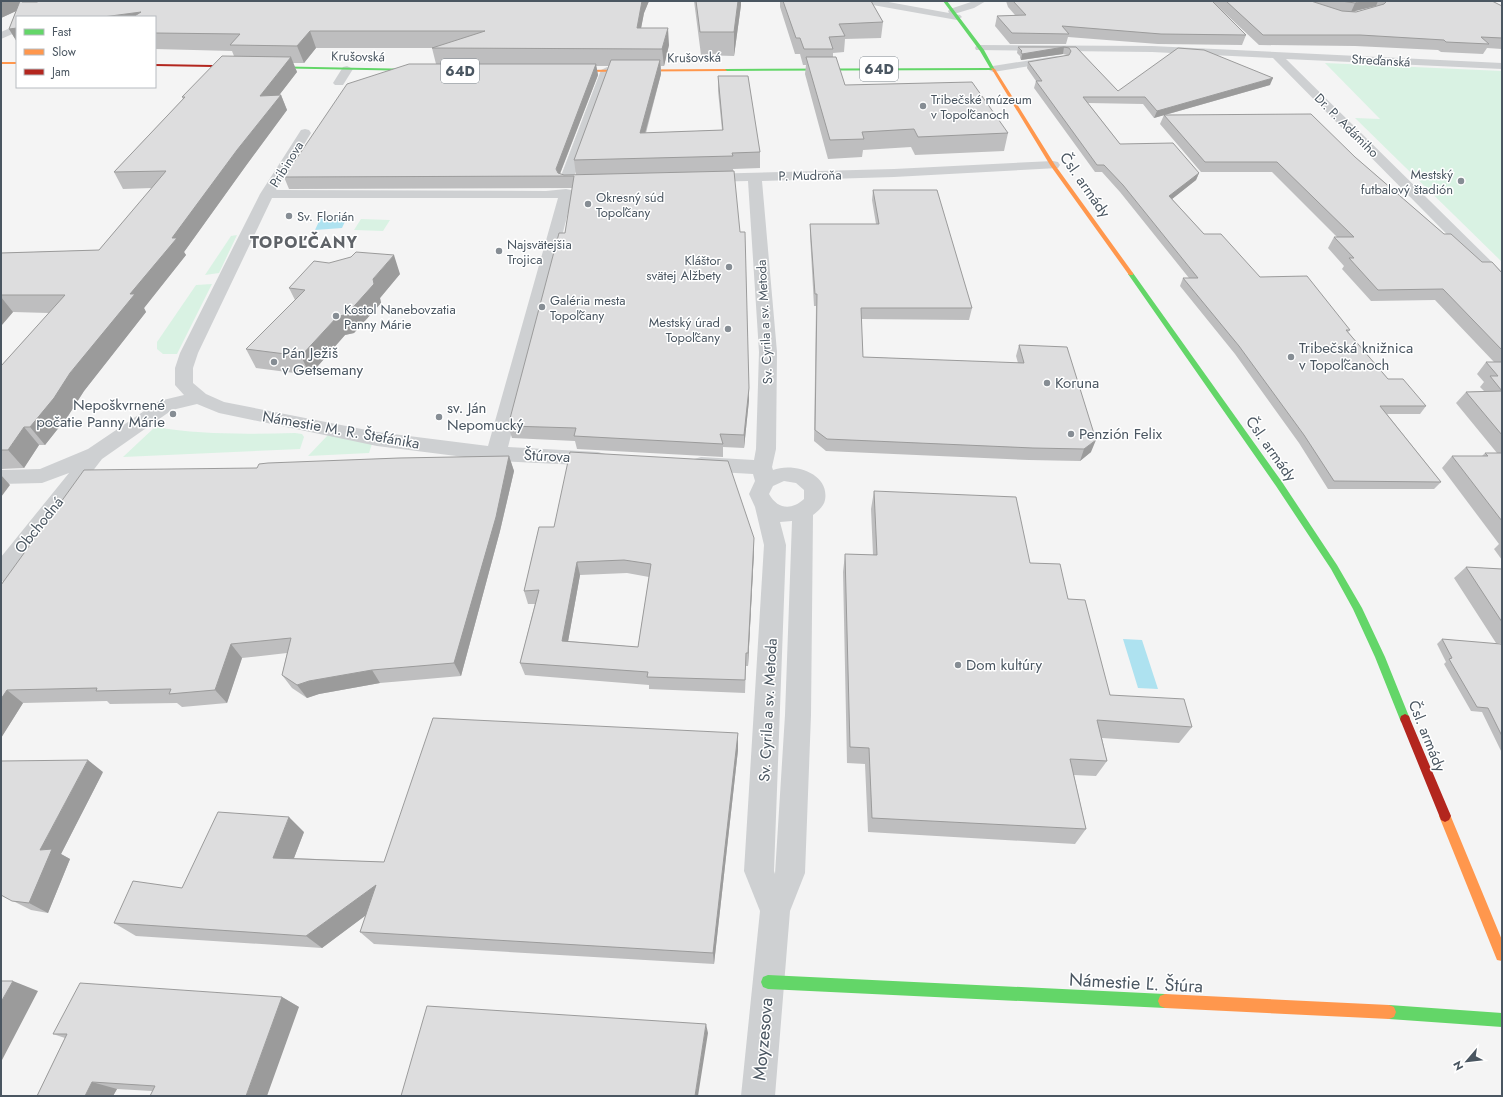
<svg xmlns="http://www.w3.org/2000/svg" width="1503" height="1097" viewBox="0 0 1503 1097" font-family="Jost,sans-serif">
<rect width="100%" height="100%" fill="#f4f4f4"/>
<path fill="#d9f2e3" d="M1325 63 1502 71V262L1355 118 1380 119Z
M361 219 390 220 383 231 354 230Z
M237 235 219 273 205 275 231 236Z
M212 284 177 354H163L157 349V342L196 285Z
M155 427C202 435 247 434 295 433L302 434 304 437 300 449 123 457Z
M328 435 372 444 369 453 308 456Z"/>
<path fill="#aee2f0" d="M348 215 342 228 315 230 321 217Z
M1123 639 1142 640 1158 689 1138 688Z"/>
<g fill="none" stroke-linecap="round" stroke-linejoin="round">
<path fill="#ced0d2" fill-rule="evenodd" d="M862 1H883L949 13 948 11 950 9 974 1H986L974 8 954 14 960 15 962 17 957 20 867 4Z
M17 25V32L1 39V32Z
M980 45 1152 46 1502 63V69L1286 59 1502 272V286L1496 284 1273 58 1152 52 976 50 975 48 976 46Z
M1057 56 1062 59 1061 61 993 72 987 69 993 66Z
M347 66 353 69 343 85H335L333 83 343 67Z
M607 67 613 70 574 177H593L595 180 593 183 566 185 561 184 559 181 601 70Z
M305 129 309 130 311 133 276 190 546 191 566 189 571 190 573 193 508 447 598 452 605 454 608 459 605 464 598 466 496 461 377 446 219 413 197 404 172 410 102 459 9 579 1 582V557L69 473 42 483 1 484V470L40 469 88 449 159 401 184 395 175 385V368L180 353 260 194 301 130ZM272 198H558L488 446 377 432 224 402 206 394 193 383V368L198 353Z
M1053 161 1058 162 1060 165 1058 168 894 177 762 181 777 352 776 449 772 467 773 470C793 462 830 473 825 500 824 506 818 511 813 515L811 715 805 873 790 911 775 1096H741L760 911 744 871 764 545 755 507 749 494 755 481 753 474 701 471 694 469 691 464 694 459 701 457 754 460 756 449 759 352 748 181 705 182 700 181 698 178 700 175 705 174 894 169ZM784 481 796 483 804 490V499C792 510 778 510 769 494L773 486ZM792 521 785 715 775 874 774 871 786 545 780 522Z"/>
<path fill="#63d668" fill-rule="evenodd" d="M943 1H947L984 50 995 70 725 71 723 70 725 69 990 68 980 51Z
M262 66 418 69 420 70 418 71 264 68Z
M1131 272 1133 273 1282 482 1337 565 1362 608 1385 657 1410 719 1409 722 1405 724 1401 722 1375 657 1353 609 1331 569 1276 486 1128 274Z
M768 975 1165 994 1170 996 1172 1001 1170 1006 1165 1008 768 989 763 987 761 982 763 977Z
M1389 1005 1502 1013V1027L1389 1019 1384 1017 1382 1012 1384 1007Z"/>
<path fill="#ff974d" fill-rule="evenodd" d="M1 62H17V64H1Z
M991 68 995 69 1055 165 1133 273V275H1129L1050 165Z
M725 69 727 71 567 72 565 71 567 70Z
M1445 810 1449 812 1502 940V961L1497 960 1439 816 1441 812Z
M1165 994 1389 1005 1394 1007 1396 1012 1394 1017 1389 1019 1165 1008 1160 1006 1158 1001 1160 996Z"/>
<path fill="#b3261e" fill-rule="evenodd" d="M155 64 264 66 266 67 264 68 155 66Z
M1405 714 1409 716 1410 719 1451 816 1449 820 1445 822 1441 820 1400 719 1401 716Z"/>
</g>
<path fill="#bebebf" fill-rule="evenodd" d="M1 1H649L644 13 641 28 669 45 664 66H661V74L646 133 722 130 718 91V76L760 152V168L733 169 749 388V400L744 448 723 447V457L577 449 575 441 512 438 508 426 565 233 572 188 289 189 284 177 436 64 432 48H434H316L304 63H293L297 72 279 95H281L287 110 245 167 184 252 186 255 144 308 146 312 84 391 68 416 45 445H39L24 468 1 469V366L49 313 13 312 1 326V253L99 250 152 188 123 189 114 172 183 99 182 97 234 56 232 51 155 49V17H17V42L9 29 16 11 1 18ZM596 66H609L574 160 576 175H564L560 174 598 75Z
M694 1H741V5L734 56 701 55Z
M780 1H871L883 22 881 38 845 39 844 52 833 53V57L845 85 1008 133 1004 151 915 155 911 147 863 150 862 157 828 159 805 74 806 65H803L800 54H795L780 7Z
M1006 1H1212L1246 35 1242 45 1158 44 1068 37 1066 44H1010L995 26 997 16 1015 15 1008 7Z
M1212 1H1492L1502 6V49L1487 48 1483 54 1441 52 1438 50 1355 46 1259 45ZM1376 6 1356 12 1355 11Z
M1018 47H1076L1118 91 1270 85 1165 115 1355 157 1444 234 1482 262 1502 273V560L1494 549 1499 544 1442 468 1452 456H1482L1485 453H1497L1456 403 1466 392 1484 391 1480 387 1484 382 1477 374 1486 362H1494L1435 300 1371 301 1342 269 1344 266 1328 248 1334 237H1337L1272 172H1201L1160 124 1164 115 1154 118 1143 104 1088 103 1120 144 1199 173 1196 180 1172 199 1204 234 1260 277 1350 330 1348 332 1388 379 1426 406 1420 414H1387L1441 482 1434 489H1328L1299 443 1235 354 1180 286 1183 278H1189L1120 192 1102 172H1095L1034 88 1036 81 1027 68 1028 62 1068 55H1067L1063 54 1021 60 1020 58V56L1017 53Z
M873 190 972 308 969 320 861 319 863 357 1018 363 1016 356 1019 345 1091 452 1080 461 1029 460 826 451 814 441 816 306H814L810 235V224H876L872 200Z
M400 274 380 298 381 303 354 333 345 335 310 375 256 368 246 349 295 300 289 288Z
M509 456 514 471 500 531 461 676 380 683 319 694 307 698 292 688 282 675 287 653 242 658 227 703 182 707 177 703 110 704 107 701 23 703 1 738V585L257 468Z
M874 491 1030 563 1068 599 1110 695 1192 727 1179 743 1102 738 1107 761 1096 776 1074 775 1086 829 1075 844 868 832 865 764 847 763 843 572 845 554 873 555 871 509Z
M539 527 754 551 748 666H746L745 693 649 689V685L525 675 520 663 535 604H528L524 591ZM627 573 649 577 638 647 568 641 580 575Z
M1466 567 1502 569V643H1496L1454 578Z
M1442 639 1502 646V753L1482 712 1471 711 1444 664 1446 662 1437 644Z
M738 733V750L714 964 374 944 360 932 366 915 322 948 136 936 114 923 182 888 304 832 294 858 384 862Z
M103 772 61 854 70 859 48 913 31 910 1 895Z
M282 997 299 1007 152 1091 117 1089 113 1096H37L65 1038 53 1034Z"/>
<path fill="#9b9b9b" d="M1 1H59L25 7 1 18Z
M642 1H649L644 13 638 44 637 28Z
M738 1H741V5L734 56V32Z
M1362 1H1378L1376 6 1351 12 1355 3Z
M141 12 143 17H103Z
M17 28V42L9 29Z
M668 28 669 45 664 66 662 49Z
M310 31 316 48 304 63 297 46Z
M1064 47 1063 54 1021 60 1022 54Z
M291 57 297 72 267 111 260 96Z
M660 60 661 74 641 148 640 133Z
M596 64 598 75 559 176 556 169Z
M1273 78 1270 85 1154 118 1157 111Z
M281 95 287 110 245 167 184 252 186 255 144 308 146 312 84 391 68 416 45 445 30 427 237 150Z
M1199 173 1196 180 1167 203 1169 196Z
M394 255 400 274 380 298 381 303 354 333 345 335 310 375 301 356 337 317 373 279Z
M1 297 13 312 1 326Z
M749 388V400L744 448V435Z
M24 427 39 445 24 468 8 450Z
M1096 440 1091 452 1080 461 1084 449Z
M509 456 514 471 500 531 461 676 454 663Z
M1 475 10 485 1 497Z
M754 538V551L748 666V653Z
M577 562 580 575 566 653 562 641Z
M231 644 242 658 227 703 215 690Z
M372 670 380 683 319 694 307 698 297 685 309 681Z
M7 690 23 703 1 738V699Z
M738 733V750L714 964 713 953Z
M88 760 103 772 61 854 70 859 48 913 29 903 40 850Z
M289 817 304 832 289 871 273 858Z
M376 885 389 898 322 948 306 936Z
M13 981 38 991 1 1062V1002Z
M282 997 299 1007 267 1096H246Z
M706 1024 708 1033 698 1096H695Z
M92 1082 117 1089 113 1096H85Z"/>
<path fill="#ddddde" stroke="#9b9b9b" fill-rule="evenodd" d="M20 1H22V2H37L39 1H642L637 28H668L662 49 432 48 485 31H310L297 46 230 45 240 34 155 33V17H133L141 12 103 17H17V28L9 29Z
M696 1H738L734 32H700Z
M783 1H871L883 22 839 24 845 36 829 37 833 49H804L800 38H796Z
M1013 1H1212L1246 35 1161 34 1062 26 1069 34 1012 33 997 16 1026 15Z
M1226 1H1311L1342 11 1356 12 1384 4 1387 1H1492L1502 6V38L1481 37 1489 44 1446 42 1444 40 1360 35H1263Z
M1341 1H1362L1355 3Z
M1018 47H1076L1118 91 1178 48 1204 50 1273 78 1157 111 1145 97H1083L1120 144 1173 143 1199 173 1169 196 1204 234H1221L1260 277 1307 276 1350 330H1346L1388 379H1403L1426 406H1380L1441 482 1334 481 1304 435 1239 346 1183 278H1198L1123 185 1104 165H1097L1036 81H1042L1028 62 1069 55 1071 51 1069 48 1064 47 1022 54 1021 52 1022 51Z
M222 56 291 57 260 96 281 95 237 150 172 238H177L130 294H135L70 373 54 398 30 427H24L8 450H1V366L65 295H1V253L99 250 166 171 114 172 185 97H182Z
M806 57H836L845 85 972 82 1008 133 918 137 914 129 862 132 864 139 830 140Z
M611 60H660L640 133 723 130 718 76H748L760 152 732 153 733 156 574 160Z
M409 64H596L556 169 558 173 564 175 734 171 740 232H745L749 388 744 435 720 434 723 444 574 436 576 428 508 426 559 233H565L574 176 284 177 347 84Z
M1311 114 1355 157 1444 234H1451L1482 262H1492L1502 273V350L1443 289 1378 290 1349 258H1354L1334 237H1354L1277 162H1205L1164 115Z
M873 190H937L972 308H861L863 357 1024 363 1019 345 1067 347 1096 440 1084 449 1033 448 827 439 815 430 817 294H815L810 224H879Z
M356 252 394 255 373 279 374 284 347 314 337 317 301 356 246 349 305 290 289 288 314 261 329 263 351 257Z
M1486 362H1502V391L1490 376H1498Z
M1502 391V435L1466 392Z
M570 452 728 461 754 538 748 653H746L745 680 647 677 648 672 520 663 539 590 524 591 539 527H554ZM624 560 651 564 638 647 562 641 577 562Z
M1485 453H1502V521L1452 456H1488Z
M509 456 496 517 454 663 372 670 309 681 297 685 282 675 291 638 231 644 215 690 169 694 171 689 96 691 97 688 7 690 1 699V585L84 470 257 468 259 464 268 463 399 458Z
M874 491 1016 497 1030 563 1060 564 1068 599 1085 600 1110 695 1184 699 1192 727 1097 720 1107 761 1070 759 1086 829 872 818 869 748 850 747 845 554 877 555Z
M1466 567 1502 569V622Z
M1442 639 1501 644 1502 646V736L1488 708 1477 707 1449 659 1452 658Z
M433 718 738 733 713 953 360 932 376 885 306 936 114 923 133 881 182 888 218 812 289 817 273 858 384 862Z
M88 760 40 850 52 849 29 903 12 901 1 895V761Z
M1 981H13L1 1002Z
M80 983 282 997 246 1096H150L155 1086 92 1082 85 1096H37L67 1034H53Z
M427 1006 706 1024 695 1096H401Z"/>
<g fill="#868d94" stroke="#fff" stroke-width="1.5">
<circle cx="923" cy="106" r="4"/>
<circle cx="1461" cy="181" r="4"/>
<circle cx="588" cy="204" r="4"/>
<circle cx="289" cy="216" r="4"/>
<circle cx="499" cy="251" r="4"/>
<circle cx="729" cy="267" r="4"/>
<circle cx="542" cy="307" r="4"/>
<circle cx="336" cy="316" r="4"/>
<circle cx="728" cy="329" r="4"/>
<circle cx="1291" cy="357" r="4"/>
<circle cx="274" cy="362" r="4"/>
<circle cx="1047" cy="383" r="4"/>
<circle cx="173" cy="414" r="4"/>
<circle cx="439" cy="417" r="4"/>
<circle cx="1071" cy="434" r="4"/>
<circle cx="958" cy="665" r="4"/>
</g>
<g text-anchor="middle" stroke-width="3" stroke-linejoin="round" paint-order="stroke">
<g font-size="13" fill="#4a5661" stroke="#fff">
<text transform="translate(358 56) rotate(1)" y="5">Krušovská</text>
<text transform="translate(694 57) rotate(-1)" y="5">Krušovská</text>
<text transform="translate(1381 60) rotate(3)" y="5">Streďanská</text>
<text transform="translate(1347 125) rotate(45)" y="5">Dr. P. Adámiho</text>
<text transform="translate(286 164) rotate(-58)" y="5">Pribinova</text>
<text transform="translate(810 175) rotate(-1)" y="5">P. Mudroňa</text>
<text transform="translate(764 322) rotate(-93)" y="5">Sv. Cyrila a sv. Metoda</text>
</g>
<g font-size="13" fill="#4a5661" stroke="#fff" text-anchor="start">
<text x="931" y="104">Tribečské múzeum<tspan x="931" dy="15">v Topoľčanoch</tspan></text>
<text x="1453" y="179" text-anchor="end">Mestský<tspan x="1453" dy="15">futbalový štadión</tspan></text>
<text x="596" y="202">Okresný súd<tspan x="596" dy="15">Topoľčany</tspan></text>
<text x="297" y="221">Sv. Florián</text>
<text x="507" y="249">Najsvätejšia<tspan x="507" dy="15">Trojica</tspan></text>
<text x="721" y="265" text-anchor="end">Kláštor<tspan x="721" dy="15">svätej Alžbety</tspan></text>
<text x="550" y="305">Galéria mesta<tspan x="550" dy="15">Topoľčany</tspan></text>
<text x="344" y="314">Kostol Nanebovzatia<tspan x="344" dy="15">Panny Márie</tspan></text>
<text x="720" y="327" text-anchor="end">Mestský úrad<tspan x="720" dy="15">Topoľčany</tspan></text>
</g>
<g fill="#fff" stroke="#808990" stroke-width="1">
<rect x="860" y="57" width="38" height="24" rx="3"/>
<rect x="441" y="59" width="38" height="24" rx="3"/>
</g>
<g font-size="14" font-weight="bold" fill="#4a5661">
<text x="879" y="74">64D</text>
<text x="460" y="76">64D</text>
</g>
<g font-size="15" fill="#4a5661" stroke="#fff">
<text transform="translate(1085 185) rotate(55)" y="5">Čsl. armády</text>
<text transform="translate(341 430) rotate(10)" y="5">Námestie M. R. Štefánika</text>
<text transform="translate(1271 449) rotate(55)" y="5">Čsl. armády</text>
<text transform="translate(547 456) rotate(3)" y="5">Štúrova</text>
<text transform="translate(39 525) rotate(-51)" y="5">Obchodná</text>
<text transform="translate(768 710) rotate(-87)" y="5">Sv. Cyrila a sv. Metoda</text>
<text transform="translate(1427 736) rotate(68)" y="5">Čsl. armády</text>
</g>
<g font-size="15" fill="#4a5661" stroke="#fff" text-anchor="start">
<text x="1299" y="353">Tribečská knižnica<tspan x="1299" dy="17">v Topoľčanoch</tspan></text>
<text x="282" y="358">Pán Ježiš<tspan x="282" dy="17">v Getsemany</tspan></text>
<text x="1055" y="388">Koruna</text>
<text x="165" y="410" text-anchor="end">Nepoškvrnené<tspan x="165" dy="17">počatie Panny Márie</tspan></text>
<text x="447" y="413">sv. Ján<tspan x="447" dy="17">Nepomucký</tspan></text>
<text x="1079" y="439">Penzión Felix</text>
<text x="966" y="670">Dom kultúry</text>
</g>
<g font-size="16" font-weight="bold" letter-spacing="1" fill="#5f6368" stroke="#fff">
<text x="304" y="248">TOPOĽČANY</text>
</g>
<g font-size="18" fill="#4a5661" stroke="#fff">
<text transform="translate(1136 983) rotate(3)" y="6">Námestie Ľ. Štúra</text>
<text transform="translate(763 1039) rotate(-85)" y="6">Moyzesova</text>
</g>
</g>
<rect width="1503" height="1097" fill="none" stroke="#4a5661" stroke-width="4"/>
<rect x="16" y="16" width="140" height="72" fill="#ffffff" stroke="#b7bbc0"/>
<rect x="24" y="29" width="20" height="6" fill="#63d668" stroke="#b7bbc0"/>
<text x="52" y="36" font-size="12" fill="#4a5661">Fast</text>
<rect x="24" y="49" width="20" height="6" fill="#ff974d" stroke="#b7bbc0"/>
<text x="52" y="56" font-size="12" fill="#4a5661">Slow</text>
<rect x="24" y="69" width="20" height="6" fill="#b3261e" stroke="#b7bbc0"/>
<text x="52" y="76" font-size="12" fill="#4a5661">Jam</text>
<g transform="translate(1467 1061) rotate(242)" stroke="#ffffff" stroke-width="3" paint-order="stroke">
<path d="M0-3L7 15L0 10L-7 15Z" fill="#4a5661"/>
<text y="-6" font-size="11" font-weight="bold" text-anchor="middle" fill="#4a5661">N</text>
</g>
</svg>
